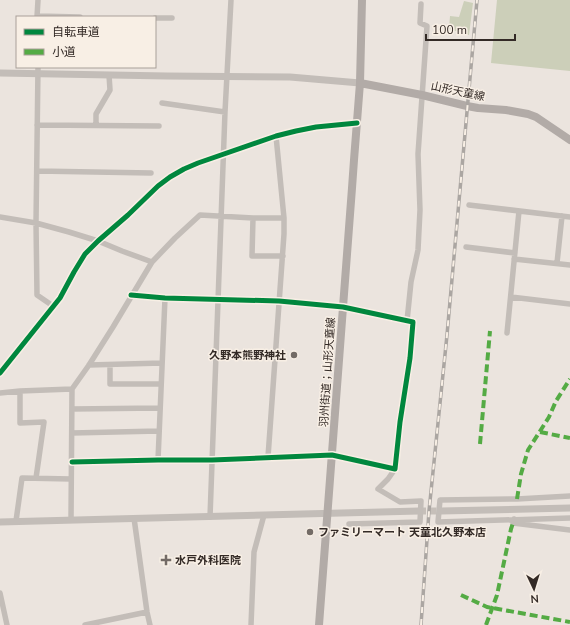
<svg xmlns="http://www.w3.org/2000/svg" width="570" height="625" viewBox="0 0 570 625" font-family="'Nunito Sans','Noto Sans JP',sans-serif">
<rect width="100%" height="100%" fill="#ebe4de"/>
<path fill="#cccfb9" d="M497 0H570V71L491 63Z
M464 1 473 3 469 35 449 29 450 16 459 17Z"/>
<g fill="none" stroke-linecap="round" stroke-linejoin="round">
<path stroke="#c6bfb9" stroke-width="7" stroke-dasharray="7 3.5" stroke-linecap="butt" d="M419 511H441"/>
<path stroke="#c3bdb8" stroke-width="5.5" d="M37 16 80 17
M37 17 38 0
M155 18H172
M38 67 36 223 37 295 53 306
M162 103 225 112
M37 125 159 126
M96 125V114L110 90 109 75
M37 171 151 173
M469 205 570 217
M0 217 36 223 69 232 98 241 122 251 152 262
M253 218 252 256H283
M466 247 515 253
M514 259 570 265
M557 263 562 216
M511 297 570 304
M407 321 411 282 418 250 420 210 418 154 427 26 420 23 421 4
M507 333 519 211
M89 365 162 363
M110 365V384H161
M0 373 60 298 74 272 85 254 98 241 128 215 158 186 170 177 184 169 198 163 276 136 296 131 316 127 357 123
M20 391V423L44 422 36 478
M0 393 20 391 72 389
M72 409 160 408
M72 433 159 431
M268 457 284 234V218L276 136
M158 460 165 298
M72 462 158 460H212L332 455 395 469 400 422 410 358 413 322 343 307 279 301 165 298 131 295
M570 496 517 499 440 500 438 522 570 518
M210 517 225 112 231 0
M134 518 147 612 150 625
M514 519 513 523 570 530
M71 520 72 389 89 365 113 327 152 262 175 238 200 215 253 218H284
M16 521 22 478 71 479
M349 524 420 522 421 501 400 502 378 489 388 479 395 469
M0 593 7 625
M85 625 147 612
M251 625 254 552 264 515"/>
<path stroke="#c3bdb8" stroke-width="7" d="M0 73 167 76 290 77 360 83
M441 511 570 508
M0 522 419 511"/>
<path stroke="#b2aba7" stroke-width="8" d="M360 83 422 95 467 106 478 108 506 110 528 114 536 117 570 140
M319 625 352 188 354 160 360 83 362 0"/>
<defs>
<path id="rail" d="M421 625 429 511 447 335 477 0"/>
</defs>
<use href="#rail" stroke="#aba6a2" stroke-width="3.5"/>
<use href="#rail" stroke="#f8efe5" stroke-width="2" stroke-dasharray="6" stroke-linecap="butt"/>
<path stroke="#54ab44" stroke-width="4" stroke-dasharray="8 4" stroke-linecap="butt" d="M540 432 570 438
M480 444 490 331
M517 499 521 474 528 450 549 417 556 401 570 379
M461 595 487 607 570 622
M486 625 497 595 511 529 513 523"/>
<defs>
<path id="cycleway" d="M0 373 60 298 74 272 85 254 98 241 128 215 158 186 170 177 184 169 198 163 276 136 296 131 316 127 357 123
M72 462 158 460H212L332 455 395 469 400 422 410 358 413 322 343 307 279 301 165 298 131 295"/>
</defs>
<use href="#cycleway" stroke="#f8efe5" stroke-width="8"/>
<use href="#cycleway" stroke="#00873e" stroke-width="5"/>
</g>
<g fill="#736b66" stroke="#f8efe5" stroke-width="1.5">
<circle cx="294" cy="355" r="4"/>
<circle cx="310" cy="532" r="4"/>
<path d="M164 554h4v4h4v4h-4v4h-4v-4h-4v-4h4z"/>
</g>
<g text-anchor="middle" stroke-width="3" stroke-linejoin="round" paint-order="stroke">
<g font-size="11" fill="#332a26" stroke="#f8efe5">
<text transform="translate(458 91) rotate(12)" y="4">山形天童線</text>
<text transform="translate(327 372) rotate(-86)" y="4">羽州街道；山形天童線</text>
</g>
<g font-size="11" font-weight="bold" fill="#332a26" stroke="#f8efe5" text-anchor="start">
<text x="286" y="359" text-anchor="end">久野本熊野神社</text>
<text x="318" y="536">ファミリーマート 天童北久野本店</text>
<text x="175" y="564">水戸外科医院</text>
</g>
</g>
<rect x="16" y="16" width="140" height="52" fill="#f8efe5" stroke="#a9a099"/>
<rect x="24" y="29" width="20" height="6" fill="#00873e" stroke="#a9a099"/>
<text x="52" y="36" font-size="12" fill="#332a26">自転車道</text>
<rect x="24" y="49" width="20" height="6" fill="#54ab44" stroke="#a9a099"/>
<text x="52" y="56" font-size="12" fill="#332a26">小道</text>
<g transform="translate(534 589) rotate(176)" stroke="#f8efe5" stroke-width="3" paint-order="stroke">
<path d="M0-3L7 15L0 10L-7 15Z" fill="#332a26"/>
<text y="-6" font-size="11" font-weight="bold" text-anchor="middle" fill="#332a26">N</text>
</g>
<path d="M426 34v6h89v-6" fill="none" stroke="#332a26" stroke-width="2"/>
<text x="432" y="34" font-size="12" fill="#332a26" stroke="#f8efe5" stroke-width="3" paint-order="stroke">100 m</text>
</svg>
